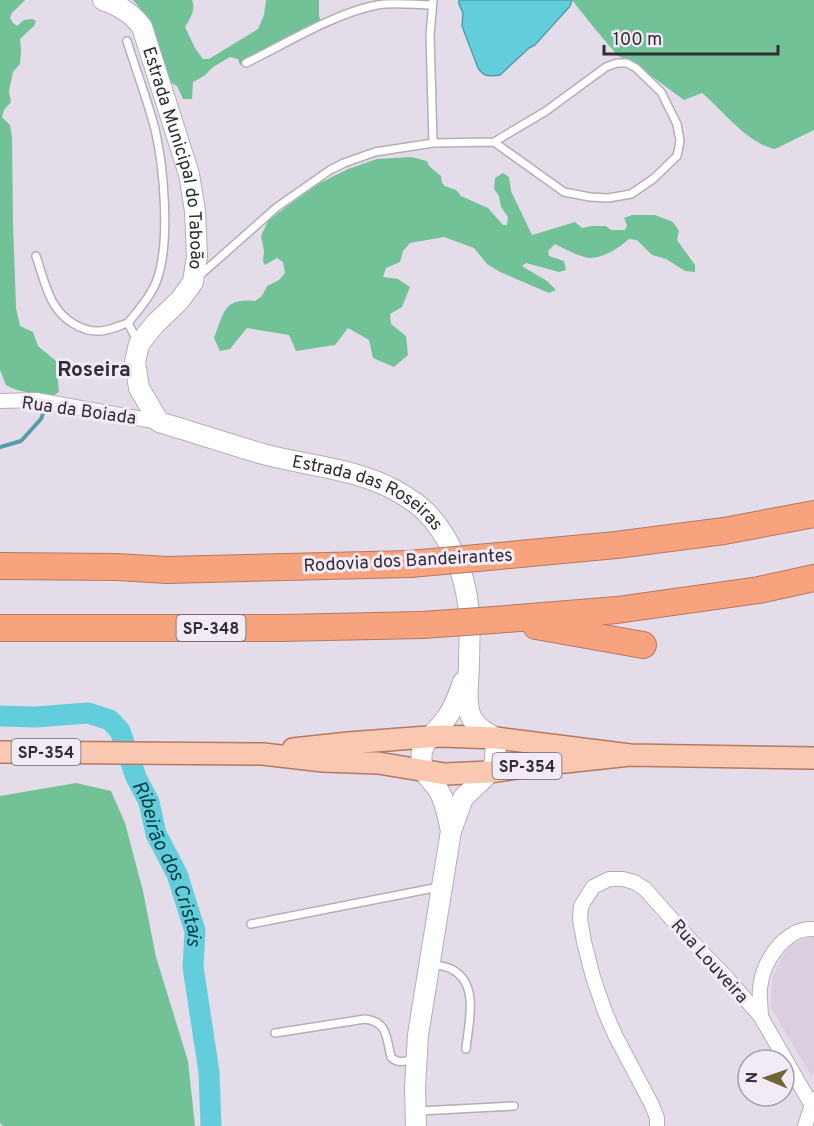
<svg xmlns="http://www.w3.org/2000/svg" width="814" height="1126" viewBox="0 0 814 1126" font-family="Overpass,sans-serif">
<rect width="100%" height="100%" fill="#e5dcea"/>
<path fill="#dbcee0" d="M814 936V1072L811 1075 771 1008 772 978 783 955 792 944Z"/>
<path fill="#72c298" d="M0 0H25L12 13 10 18 13 23 17 26 24 20 32 19 36 21 34 26 20 39 21 50 20 64 13 72 9 91 11 102 4 110 2 117 10 125 12 137 13 222 16 308 20 326 33 332 38 346 56 361 59 392 51 397C36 393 20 393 6 385L0 370Z
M133 0H192C196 10 190 19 185 27L195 48 203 59H209L258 29 264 15 266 0H319V16L322 24 240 65 238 59 230 57 213 67 204 76 193 82 192 99H183L177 86 166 80 140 8Z
M572 0H814V130L775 149C770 148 765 146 761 144 738 132 721 109 702 93L684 100 631 61 618 56 595 29Z
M411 157 427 161 429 166 441 176 442 183 445 186 456 190 461 196 488 208 503 225H507L508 217 501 207 499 196 494 189 495 178 503 173 509 177 511 191 532 235 575 222 582 228 592 226H606L611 230H625L627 225 624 218 632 215H655L673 222 679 231 677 240 695 265V272L685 271 666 259 652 255 637 240 629 239C619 248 605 257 591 258 581 258 565 249 555 244L548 251 549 256 564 261 566 270 559 272 526 263 522 266 547 281 556 290 549 293 500 272 487 264 474 248 444 237 410 243 403 251 400 262 386 268 383 277 398 279 410 287 402 307 390 314 391 324 406 336 408 355 394 367 373 358 369 340 348 328 335 345 296 351 289 335 247 328 230 349 220 351 214 338C224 313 223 298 255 301L262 296 267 286 279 280 285 273 283 262 277 258 265 265 263 261 264 251 261 236 268 221 294 201 320 183 348 169 377 159Z
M76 783 111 791 125 823 143 891 156 957 188 1061 195 1126H3L0 1123V796Z"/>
<path fill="#62cedc" stroke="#539ea9" stroke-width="1.5" d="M459 0H572L570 6 535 45 529 48 500 75C489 76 485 78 478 68L462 26 463 13 459 4Z"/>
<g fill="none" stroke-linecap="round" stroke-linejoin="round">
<path stroke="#539ea9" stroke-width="4" d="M0 447 21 441 41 419 44 411"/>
<path stroke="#62cedc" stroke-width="21" id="s1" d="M0 716 35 717 88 713 110 720 120 731 136 777 149 802 156 834 177 874 195 931 193 967 209 1072 211 1126"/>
<defs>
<path id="lane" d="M127 41C136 70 147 99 155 129 164 168 170 239 158 277 152 295 140 308 128 323L138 342
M246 63C285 44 335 13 377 5 395 2 414 5 432 5
M433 143 430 35 433 0
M36 256C45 282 49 310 74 324 84 330 94 333 106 330 113 329 121 325 128 323
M199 276 277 207 330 170 344 163 375 152 433 143 494 142 564 192 590 197 608 198 631 194 653 179 677 156 680 141 677 124 661 92 636 68 627 63H617L606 67 546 111 494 142
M251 924 439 887
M430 964C438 965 447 966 453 970 480 985 468 1025 466 1049
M275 1033 365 1019C388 1022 386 1037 391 1057 397 1064 405 1061 413 1060
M418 1111 514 1106"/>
<path id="street" d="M0 401 36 400 159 422
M761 1017C761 1008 759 998 760 988 763 961 784 928 814 929
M657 1126V1118L652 1105 615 1035 605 1012 593 977 584 942 580 919 581 906 593 887 609 879H623L634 882 645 889 694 944 727 978 761 1017 811 1104
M805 1126 814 1099"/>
<g id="secondary">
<path id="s2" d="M103 0C119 6 132 13 142 27L189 174 195 211 197 256 193 282 180 300 155 324 139 344 135 362 139 388 159 422C193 432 228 444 263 454 308 466 353 468 395 490 405 496 416 502 425 511 449 535 464 571 468 604 471 623 469 645 469 664 469 679 465 699 470 714 474 726 485 732 496 738L495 762 490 772 463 798 451 831 418 1035 415 1088 416 1126"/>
<path d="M451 831C448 817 446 803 439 791 434 783 426 777 423 768 416 744 433 736 445 720 454 708 458 696 463 682"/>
</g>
<path id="primary" d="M293 749 348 743 441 736 496 738 630 755 814 758
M0 752 263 754 323 761 378 763 445 774 490 772 537 765 630 755"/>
<path id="highway" d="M499 556 616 545 724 531 814 514
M0 566 117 567 167 570 410 564
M494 620 617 610 759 590 814 578
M536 626 643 645
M0 628H281L422 625"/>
</defs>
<use href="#lane" stroke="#b6adba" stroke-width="10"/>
<use href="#street" stroke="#b6adba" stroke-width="16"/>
<use href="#secondary" stroke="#b6adba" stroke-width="22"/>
<use href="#primary" stroke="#b27a63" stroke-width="24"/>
<use href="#highway" stroke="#b27a63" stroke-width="28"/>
<use href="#lane" stroke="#fff" stroke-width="7"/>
<use href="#street" stroke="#fff" stroke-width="14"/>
<use href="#secondary" stroke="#fff" stroke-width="20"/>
<use href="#primary" stroke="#fac8b1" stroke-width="21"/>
<use href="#highway" stroke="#f7a37d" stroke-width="26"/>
<defs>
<path id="highway-bridge" d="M410 564 499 556
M422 625 494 620"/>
</defs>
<use href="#highway-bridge" stroke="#b27a63" stroke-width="28" stroke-linecap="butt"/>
<use href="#highway-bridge" stroke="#f7a37d" stroke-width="26"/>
</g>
<g text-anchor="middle" stroke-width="6" stroke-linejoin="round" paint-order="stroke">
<g fill="#f3eaf8" stroke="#6b666d" stroke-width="1.5">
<rect x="176.5" y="615" width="69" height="26" rx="4.5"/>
<rect x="11.5" y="739" width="69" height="26" rx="4.5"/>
<rect x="492.5" y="753" width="69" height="26" rx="4.5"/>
</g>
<g font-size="16" font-weight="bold" fill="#312d32">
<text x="211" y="634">SP-348</text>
<text x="46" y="758">SP-354</text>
<text x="527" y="772">SP-354</text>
</g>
<g font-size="18" fill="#312d32" stroke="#f3eaf8">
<text dy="6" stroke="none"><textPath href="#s2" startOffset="184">Estrada Municipal do Taboão</textPath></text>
<text transform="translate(79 410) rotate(8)" y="6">Rua da Boiada</text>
<text dy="6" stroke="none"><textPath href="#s2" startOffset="700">Estrada das Roseiras</textPath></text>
<text transform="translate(408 560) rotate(-3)" y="6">Rodovia dos Bandeirantes</text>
<text transform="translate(710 961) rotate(48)" y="6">Rua Louveira</text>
</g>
<g font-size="20" font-style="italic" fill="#083d43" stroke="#f3eaf8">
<text dy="7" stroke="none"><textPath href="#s1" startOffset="268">Ribeirão dos Cristais</textPath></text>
</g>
<g font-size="21" font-weight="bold" fill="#312d32" stroke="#f3eaf8">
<text x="94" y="376">Roseira</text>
</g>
</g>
<g transform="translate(766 1078) rotate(272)"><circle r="28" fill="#f3eaf8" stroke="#a59ea9" stroke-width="1.5"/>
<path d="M0-4.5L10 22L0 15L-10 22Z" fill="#6f6632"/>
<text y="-9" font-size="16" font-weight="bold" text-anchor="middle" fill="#312d32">N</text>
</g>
<path d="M604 45v9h174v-9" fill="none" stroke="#312d32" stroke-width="3"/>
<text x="613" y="45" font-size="18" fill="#312d32" stroke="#f3eaf8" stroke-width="4.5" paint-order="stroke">100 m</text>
</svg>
